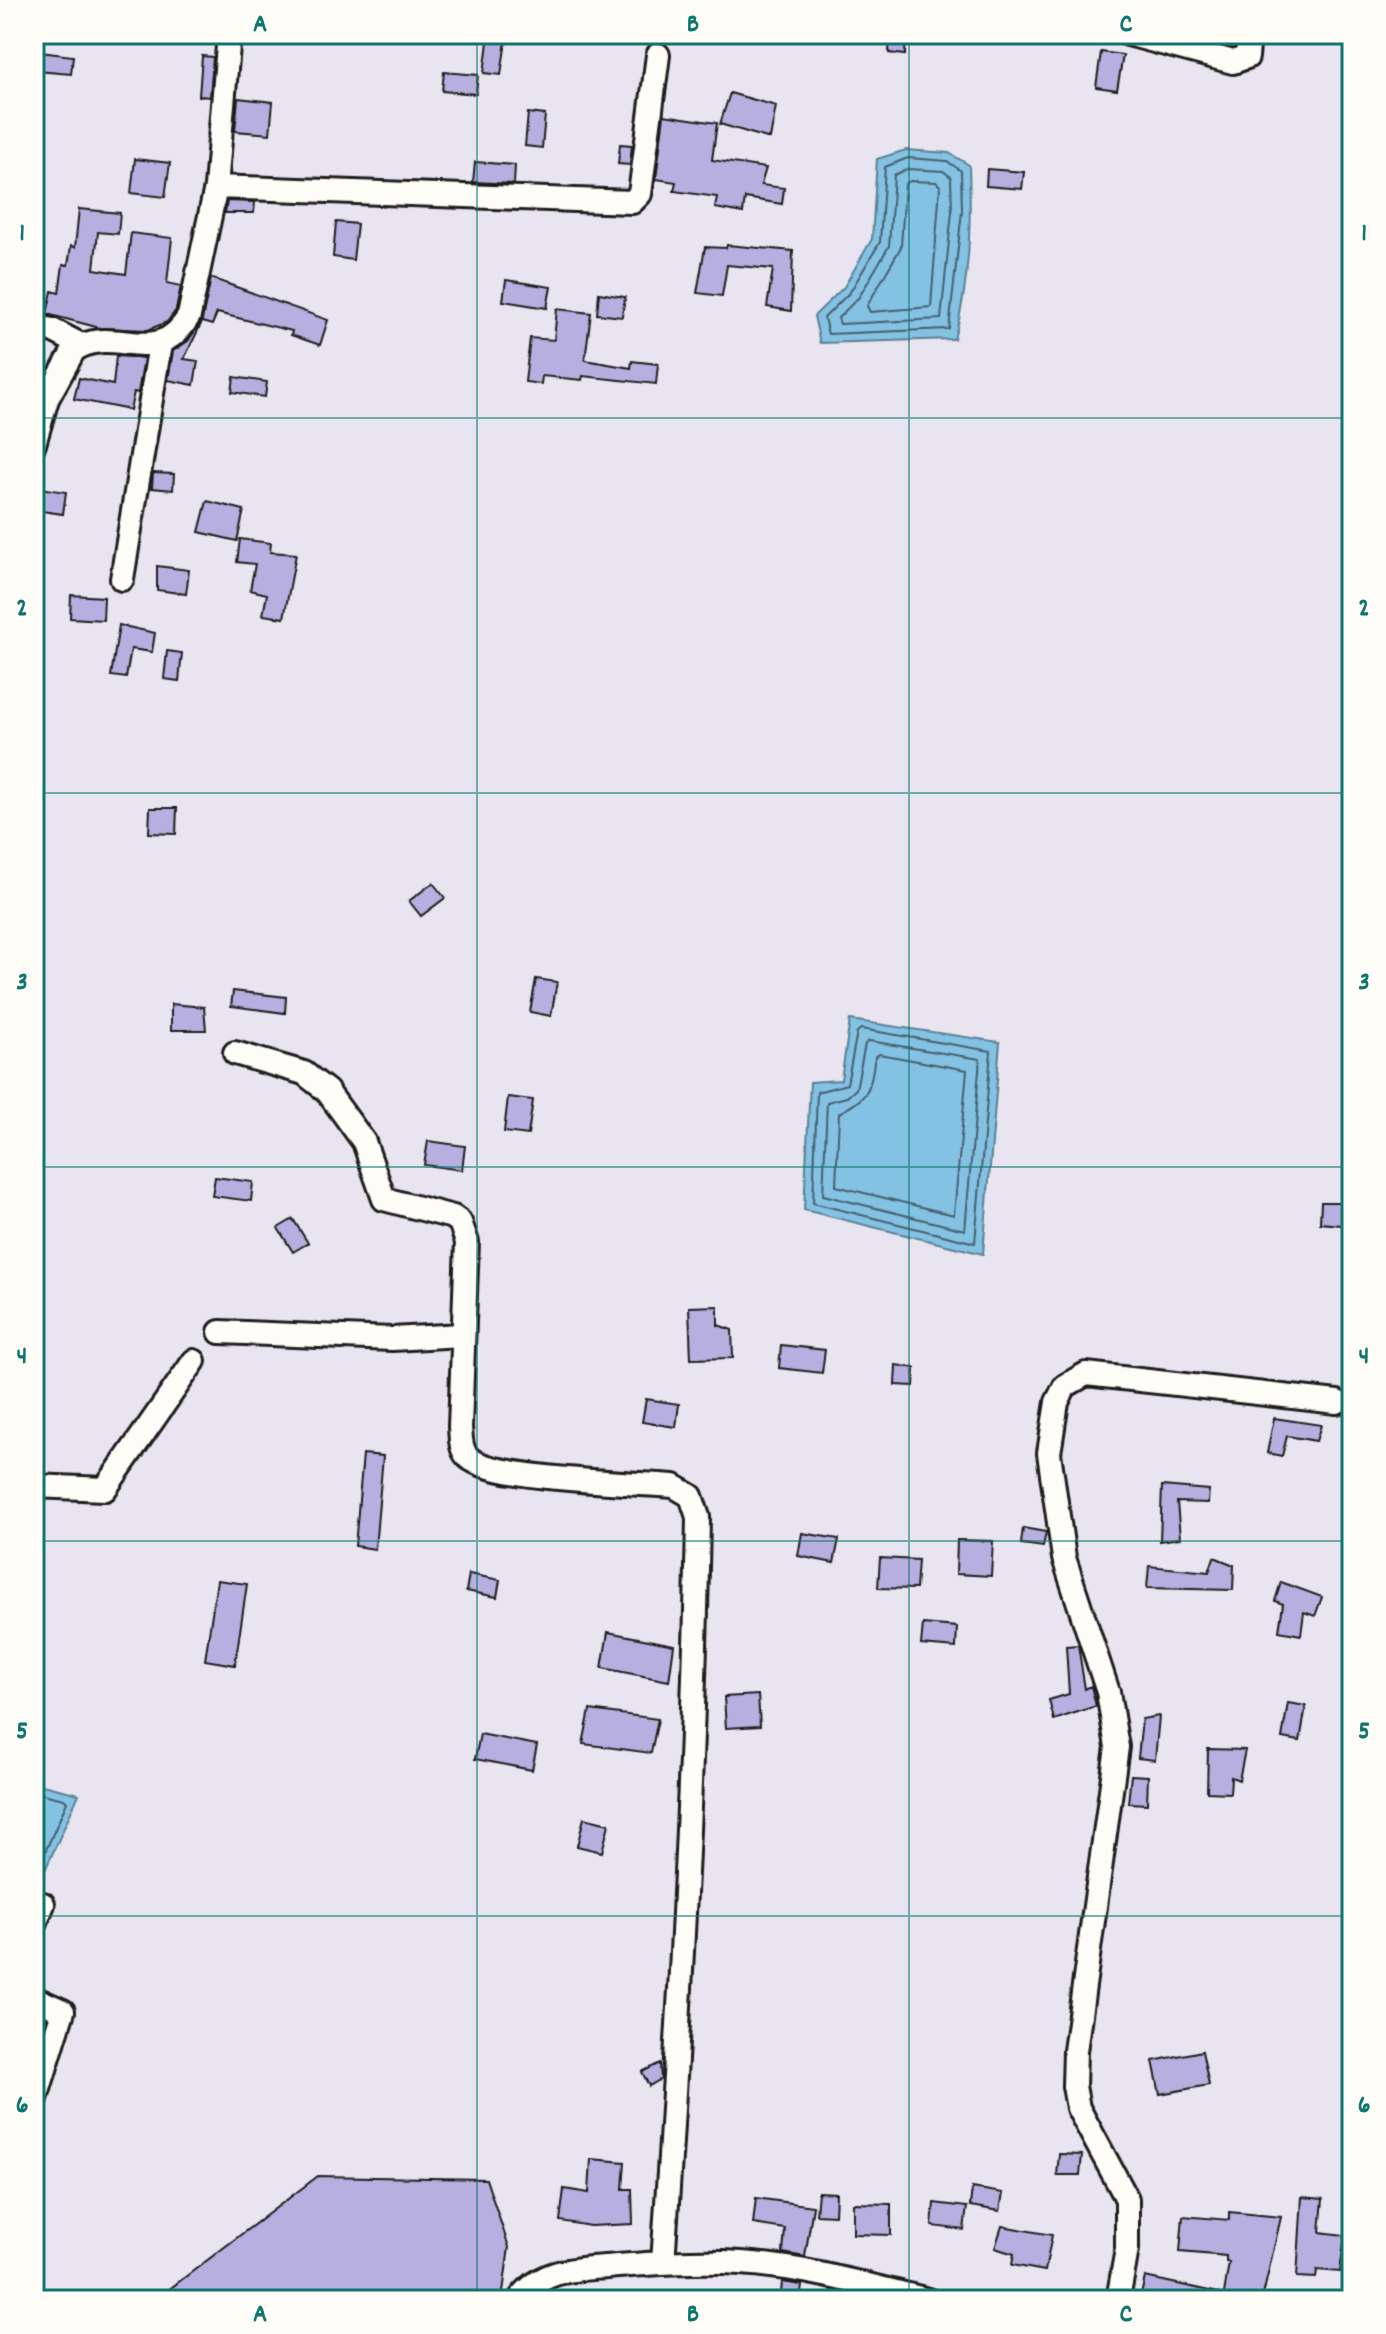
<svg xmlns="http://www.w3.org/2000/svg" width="1386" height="2334" viewBox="0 0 1386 2334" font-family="Dekko,sans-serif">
<rect width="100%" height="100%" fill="#e8e5f0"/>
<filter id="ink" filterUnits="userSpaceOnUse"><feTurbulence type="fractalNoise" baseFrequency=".0125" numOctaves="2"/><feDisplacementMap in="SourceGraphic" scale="16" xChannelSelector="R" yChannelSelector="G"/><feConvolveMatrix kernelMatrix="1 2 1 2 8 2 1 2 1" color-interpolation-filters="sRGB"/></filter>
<g filter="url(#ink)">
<path fill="#84c2e4" stroke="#5a8094" stroke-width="2" d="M906 150 949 153 969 165C971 221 970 284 954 339L820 343 814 316 844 287 872 239 877 159Z
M850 1020 1000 1042 983 1254 804 1210 810 1082 841 1080Z
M34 1783 79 1794 34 1895Z"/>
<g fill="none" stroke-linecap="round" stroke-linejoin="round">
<path stroke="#465e6c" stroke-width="2" d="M908 158 947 161 961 171 962 211 949 329 828 334 824 318 850 292 880 242 885 167Z
M908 169 943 171 951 177 952 211 941 319 840 324 838 318 859 297 889 246 894 175Z
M910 181 936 182 940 186 931 307 870 312 867 306 901 247 905 184Z
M861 1029 991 1051 975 1243 813 1203 817 1092 847 1084 857 1032Z
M869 1041 980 1059 965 1230 823 1195 827 1102 847 1097 856 1089 865 1044Z
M879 1054 967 1070 954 1215 836 1186 839 1113C870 1096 869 1093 875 1057Z
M34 1792 64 1799 67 1802 34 1877"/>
</g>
<path fill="#b6afe0" stroke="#1c1c1c" stroke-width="2" d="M489 34H507L501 75 484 73Z
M890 34H906L905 55 889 53Z
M40 52 73 56 71 74 37 71Z
M1101 52 1123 55 1117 90 1096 87Z
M202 56 213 57 210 97 199 96Z
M444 72 478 75 476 94 442 91Z
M730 93 776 106 770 139 720 124Z
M238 98 273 102 270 134 235 131Z
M528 113 545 115 542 148 525 146Z
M664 115 717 123 712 160 766 168 761 185 784 188 782 204 745 198 743 213 715 208 717 197 674 191 676 182 656 179Z
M620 144 632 145 630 165 618 164Z
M135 159 170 163 165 197 131 193Z
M475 162 515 165 514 184 473 182Z
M987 169 1024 172 1022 189 986 186Z
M227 201 255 202 254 213H225Z
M79 209 120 213 118 234 98 232 94 269 126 274 131 233 172 238 167 283 181 286 176 310 167 322 148 330 100 328 47 314 52 291 59 293 63 265H68L71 246 75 247Z
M336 222 357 224 353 260 333 257Z
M727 245 793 251 791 311 767 307 773 269 727 265 722 296 697 293 705 247 726 248Z
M211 278 328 320 320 345 291 335 292 331 217 313 212 325 202 322 184 359 198 361 194 385 168 380 173 351 188 341 202 320Z
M506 280 551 287 547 308 503 301Z
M599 293 625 297 622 317 597 314Z
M557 309 591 313 585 360 631 368 632 361 658 364 656 384 583 376 582 380 542 376 541 384 525 382 530 338 554 340Z
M116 356 144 358 138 393 134 392 130 410 74 399 79 378 113 385Z
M234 377 267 382 265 397 232 392Z
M153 473 174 474 173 490 152 488Z
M34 487 66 492 63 514 34 510Z
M207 501 244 510 237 541 199 532Z
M240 539 271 543 270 552 296 554 284 618 263 615 267 594 250 590 255 564 237 562Z
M157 566 189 570 186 594 157 590Z
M71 595 104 597 103 620 70 618Z
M119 625 155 633 152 652 131 649 126 678 111 676Z
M167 651 182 653 179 681 164 679Z
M150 808H177L176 834 149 833Z
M433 883 445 898 421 916 409 901Z
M536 979 557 982 551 1016 530 1012Z
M233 991 286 997 285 1013 231 1006Z
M171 1004 204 1007 206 1030H171Z
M508 1097 533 1100 528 1135 504 1132Z
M428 1141 465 1146 462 1170 424 1165Z
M215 1177 253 1182 251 1201 212 1196Z
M1321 1202H1352V1226L1320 1223Z
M293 1219 308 1243 293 1252 278 1228Z
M718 1306V1325L732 1330 733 1358 691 1359 689 1307Z
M781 1345 825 1350 822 1373 779 1368Z
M896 1365 915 1368 914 1386 895 1385Z
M646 1399 679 1404 676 1427 642 1422Z
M1274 1418 1321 1425 1316 1441 1287 1436 1282 1456 1267 1453Z
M363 1454 383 1456 375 1549 355 1546Z
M1162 1486 1209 1490 1208 1503 1177 1502 1180 1538 1160 1541Z
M1023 1528 1046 1532 1043 1547 1021 1544Z
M802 1533 839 1539 834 1563 798 1556Z
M957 1540 993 1541 991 1576 956 1574Z
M1214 1557 1234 1565 1233 1590 1147 1588 1149 1566 1209 1572Z
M880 1558 918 1560 916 1589 878 1588Z
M469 1574 500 1580 497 1597 466 1591Z
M217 1580 247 1584 235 1665 205 1660Z
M1281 1582 1322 1597 1315 1616 1304 1612 1301 1635 1279 1631 1283 1604 1275 1601Z
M923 1624 957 1627 956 1648 921 1645Z
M608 1632 674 1645 669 1681 602 1668Z
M1078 1645 1085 1689 1091 1686 1096 1706 1054 1720 1049 1700 1069 1694 1066 1646Z
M758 1695 760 1726 726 1728 724 1697Z
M1288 1703 1306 1706 1300 1741 1282 1738Z
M590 1710 658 1719 651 1753 583 1744Z
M1159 1716 1155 1760 1138 1758 1142 1719Z
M480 1734 537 1745 532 1770 475 1759Z
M1208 1749 1245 1750 1239 1780 1231 1777 1230 1793 1207 1792Z
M1131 1775 1148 1776 1147 1804 1128 1803Z
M584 1818 609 1824 602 1852 577 1846Z
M1202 2051 1209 2085 1160 2094 1153 2061Z
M660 2063 661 2079 649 2086 642 2072Z
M1059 2154 1082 2155 1080 2175H1057Z
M591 2159 625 2162 623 2189H632L633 2224 590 2226 560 2221 564 2189 589 2193Z
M318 2176 486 2179 509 2247 502 2300H155Z
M972 2188 1003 2193 1000 2211 970 2206Z
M818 2192 836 2193 835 2215 816 2214Z
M1302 2197 1323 2199 1320 2232 1345 2235 1340 2272 1317 2270 1316 2278 1297 2277Z
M756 2198 813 2206 805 2257 783 2253 785 2229 753 2224Z
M853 2203 891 2204V2235L853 2234Z
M934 2203 967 2207 964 2230 932 2226Z
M1229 2212 1281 2217 1262 2300H1223L1229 2262H1226V2256L1180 2252 1183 2216 1229 2220Z
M1002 2226 1052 2235 1045 2271 1012 2265 1014 2254 995 2248Z
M1145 2277 1219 2293V2300H1140Z
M782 2282 802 2285 801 2294 781 2293Z"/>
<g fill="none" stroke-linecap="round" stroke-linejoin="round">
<defs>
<path id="minor" d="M1128 34 1233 62 1247 57 1249 34
M216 187 632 202 640 194 658 55
M34 326 52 330 81 345
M34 444 47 399 74 350C114 323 157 371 189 316L216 187 229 34
M122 579 160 344
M235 1053 304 1073 327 1091 364 1142 384 1199 453 1217 460 1222 467 1242 460 1427C461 1437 460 1448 467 1456 488 1480 637 1483 674 1486L691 1496 698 1517C694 1766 680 2014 663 2263
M220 1332 392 1339 461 1335
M34 1486 105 1489 194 1361
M34 1927 43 1904
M34 1998 63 2011 34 2105
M519 2300C544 2266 579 2270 618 2266 659 2263 700 2260 741 2263 805 2267 867 2285 928 2300
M1118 2300 1127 2249V2199L1078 2108 1074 2086 1075 2051 1117 1747 1108 1692 1064 1558 1049 1453 1057 1402 1065 1386 1086 1374 1337 1402"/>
</defs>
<use href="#minor" stroke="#1c1c1c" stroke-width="28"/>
<use href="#minor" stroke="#fdfcf7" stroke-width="22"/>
</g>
</g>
<path fill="none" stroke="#0f766e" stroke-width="2" stroke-opacity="0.55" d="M477 34V2300M909 34V2300M34 418H1352M34 793H1352M34 1167H1352M34 1541H1352M34 1916H1352"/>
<rect width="1386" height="2334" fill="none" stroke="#fdfcf7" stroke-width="88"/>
<rect x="44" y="44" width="1298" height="2246" fill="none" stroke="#0f766e" stroke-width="3"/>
<g font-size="26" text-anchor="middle" font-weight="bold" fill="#0f766e">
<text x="260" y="31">A</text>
<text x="693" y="31">B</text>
<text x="1126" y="31">C</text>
<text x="22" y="240">1</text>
<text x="1364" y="240">1</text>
<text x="22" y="615">2</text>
<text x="1364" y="615">2</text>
<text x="22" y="989">3</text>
<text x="1364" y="989">3</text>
<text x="22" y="1363">4</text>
<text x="1364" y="1363">4</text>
<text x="22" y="1738">5</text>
<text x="1364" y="1738">5</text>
<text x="22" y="2112">6</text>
<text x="1364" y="2112">6</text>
<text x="260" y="2321">A</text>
<text x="693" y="2321">B</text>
<text x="1126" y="2321">C</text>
</g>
</svg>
